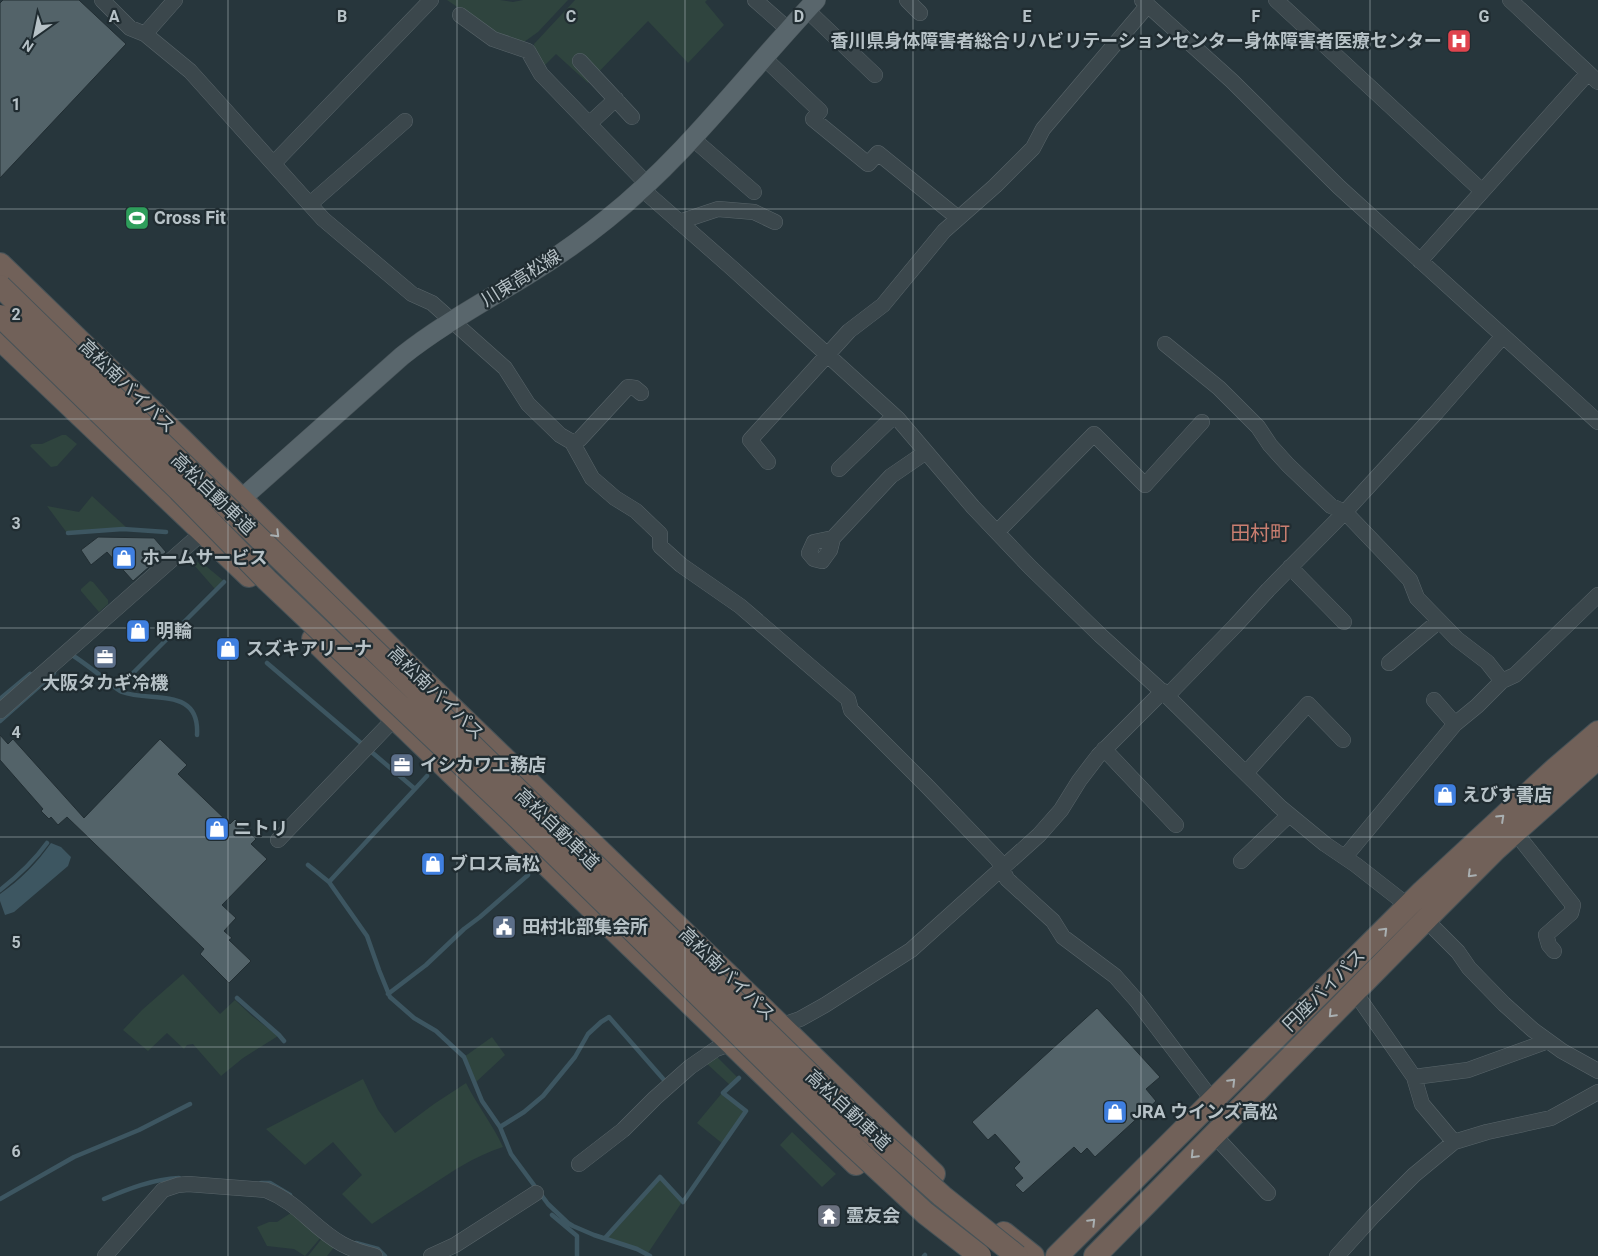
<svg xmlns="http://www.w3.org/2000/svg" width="1598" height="1256" viewBox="0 0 1598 1256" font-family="Roboto,'Noto Sans JP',sans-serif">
<rect width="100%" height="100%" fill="#27363c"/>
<path fill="#2f443e" d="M447 0H500L513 2 523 0H568L538 32 524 42C495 36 472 17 447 0Z
M575 0H707L705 2 724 25 688 63 648 21 588 83 556 54 544 66 535 53 534 44Z
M62 435H66L77 444 57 466 51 467 30 446 32 444H42Z
M92 496 127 528 67 533 47 506 79 512Z
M187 557 207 567 224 581 215 589Z
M90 581 93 582 108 600V604L99 612 81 591V589Z
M183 974 220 1014 235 1000 252 1016 278 1036 243 1058 221 1076 193 1044 187 1045 184 1049 167 1033 148 1051 123 1030 142 1010Z
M492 1037 505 1055 475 1083 464 1057Z
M715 1055 738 1078 730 1085 705 1062Z
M363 1079 378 1110 395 1133 434 1104 466 1083C477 1105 493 1125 503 1147 474 1156 450 1173 424 1190 407 1201 389 1212 372 1224L342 1194 362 1175 333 1142 305 1165 266 1129Z
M722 1093 746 1111 723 1144 697 1123Z
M792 1132 836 1174 822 1187 780 1145Z
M660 1178 682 1202 648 1253 606 1237Z
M294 1211 322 1236 305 1256 294 1249 267 1246 257 1227 269 1222H277Z
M323 1237 335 1246 327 1256H308Z"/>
<path fill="#3d5661" d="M51 843 61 847 71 857 68 866 14 912 5 915 0 901V894C20 880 37 863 51 843Z"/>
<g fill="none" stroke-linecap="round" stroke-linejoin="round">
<path stroke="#3d5661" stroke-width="4.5" d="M68 533 123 529 166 532
M72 655C83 662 93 670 104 678 109 682 115 689 122 692 152 703 200 686 197 735
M267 663 415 789
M117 689 224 582
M0 699 30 674
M0 721 54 673
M308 865 329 882 367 936 379 970 390 997 414 1018 436 1031 464 1057 482 1101 500 1127 511 1154 548 1204 568 1223 573 1226 594 1235 637 1249 650 1256
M329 882 427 776
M0 890C18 876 34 861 47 843
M388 994 426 965 464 929 480 917 528 875
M237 998 279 1035 284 1041
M500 1127 524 1112 543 1096 575 1057 588 1034 601 1022 609 1017 665 1081
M261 1183H270L290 1195
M0 1199 74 1157 139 1130 190 1104
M104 1199C128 1189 153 1179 179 1178
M552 1215 577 1236V1256
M605 1238 660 1177 683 1202 746 1111 723 1093 739 1078
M356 1243 378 1249 385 1256
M924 1256 925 1255"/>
</g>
<path fill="#536369" stroke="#222e33" d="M3 0H79L126 44 0 178V3Z
M98 537 154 538 166 552 133 581 107 552 91 565 81 550Z
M0 735 8 744 13 739 84 818 160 739 187 765 178 774 230 824 235 819 256 839 251 844 267 859 222 905 236 918 224 931 232 938 229 940 251 961 229 983 200 954 204 949 67 817 58 825 51 817 49 819 41 811 43 809 0 760Z
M1097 1008 1160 1077 1146 1089 1156 1101 1095 1157 1087 1148 1081 1154 1074 1147 1023 1193 1015 1185 1023 1178 1014 1168 1020 1162 995 1134 988 1140 972 1122Z"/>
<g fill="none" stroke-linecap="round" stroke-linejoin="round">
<defs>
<path id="minor" d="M102 0 130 28 145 34 190 71 323 219 412 294 432 303 505 368 528 404 560 435 572 442 592 478 615 498 636 511 660 534V546L681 565 740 606 848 699 851 710 927 786 998 860 1007 879 1053 921 1063 937 1115 976 1137 1001 1213 1101
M755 0 789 30
M907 0 920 13
M1142 0 1232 81 1339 187 1598 422
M1276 0 1482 191
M1510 0 1598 82
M807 10 875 75
M460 15 493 39 528 51 541 74 647 184
M145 34 175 0
M764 58 820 111 813 119 868 164 878 153 958 218
M580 61 632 117
M589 124 616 99
M692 138 754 192
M274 163 431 0
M642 189 733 269 898 419 973 507 1030 567 1100 635 1167 696 1280 807 1325 844 1356 865 1425 919 1458 952 1469 968 1504 1004 1533 1030 1562 1051 1598 1071
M310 204 405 121
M679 222 718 209 754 212 775 222
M1420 261 1588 73
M1165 344 1219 388 1258 427 1270 445 1288 465 1331 506 1345 512 1410 580 1417 598 1457 639 1487 662 1502 681
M572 442 580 439 628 387 635 388 641 393
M768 462 750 440 849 331 883 305 944 231 995 186 1033 148 1043 129 1148 5
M839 469 894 416
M997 532 1094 434 1145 485 1202 422
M833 538 814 542 809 553 814 559 822 561 830 550 833 538 891 476 926 452
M1290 567 1344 622
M1389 663 1439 621
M1167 696 1235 626 1268 590 1345 512 1435 414 1503 336
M1434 700 1455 724
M0 711 203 532
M1104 749 1176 825
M1246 773 1308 704 1343 740
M1515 832 1573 905 1571 913 1546 935 1549 945 1554 951
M278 840 395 718
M1345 857 1455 724 1477 706 1502 681 1515 675 1598 595
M1241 861 1289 815
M1354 991 1414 1077 1422 1104 1454 1142
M774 1028 800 1019 825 1005 911 950 1039 835 1061 810 1079 781 1098 756 1163 691
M1414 1077 1468 1070 1548 1041
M1214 1135 1268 1193
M579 1164 623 1130 655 1098 690 1067 716 1049 738 1041
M105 1256 163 1190 178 1185 188 1184 266 1190C299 1203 313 1228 342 1244 353 1250 363 1253 375 1256
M431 1256 455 1245 536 1193
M1337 1256 1374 1215 1414 1175 1454 1142 1487 1132 1551 1118 1598 1092"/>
<path id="major" d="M231 508 402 356C441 325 484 302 526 276 554 259 581 240 607 219 686 156 747 73 816 0"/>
<path id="highway" d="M0 264 182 440 418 675 934 1174
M0 339 249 576
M313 639 856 1164
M1004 1233 1033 1256
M1057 1256 1422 892 1556 768 1598 732
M1095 1256 1437 908 1496 849 1598 758"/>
</defs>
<use href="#minor" stroke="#59656a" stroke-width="16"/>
<use href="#major" stroke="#475358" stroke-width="20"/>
<use href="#highway" stroke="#465257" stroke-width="24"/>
<use href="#minor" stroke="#3b474c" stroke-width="15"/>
<use href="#major" stroke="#59666c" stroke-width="19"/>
<use href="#highway" stroke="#716159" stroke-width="22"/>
<defs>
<path id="highway-bridge" d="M0 286 858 1121 942 1196 1017 1256
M0 316 179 490 267 580 515 815 842 1136 925 1213 980 1256"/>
</defs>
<use href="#highway-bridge" stroke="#465257" stroke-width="24" stroke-linecap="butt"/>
<use href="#highway-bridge" stroke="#716159" stroke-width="22"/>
</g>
<defs><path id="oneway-chevron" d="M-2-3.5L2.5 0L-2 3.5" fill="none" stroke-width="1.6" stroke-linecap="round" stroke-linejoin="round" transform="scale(1.25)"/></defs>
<g stroke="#a9afb1">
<use href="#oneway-chevron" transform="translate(276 534) rotate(45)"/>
<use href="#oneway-chevron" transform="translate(1501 818) rotate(-43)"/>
<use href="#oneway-chevron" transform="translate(1471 874) rotate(135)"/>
<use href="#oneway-chevron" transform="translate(1384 931) rotate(-45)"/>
<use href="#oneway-chevron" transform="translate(1332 1014) rotate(134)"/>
<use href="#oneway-chevron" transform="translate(1232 1082) rotate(-45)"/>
<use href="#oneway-chevron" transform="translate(1194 1155) rotate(134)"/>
<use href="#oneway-chevron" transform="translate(1092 1222) rotate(-45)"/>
</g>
<path fill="none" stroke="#b7c2c7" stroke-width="1" stroke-opacity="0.55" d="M228 0V1256M457 0V1256M685 0V1256M913 0V1256M1141 0V1256M1370 0V1256M0 209H1598M0 419H1598M0 628H1598M0 837H1598M0 1047H1598"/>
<defs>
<symbol id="hospital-square" viewBox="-11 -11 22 22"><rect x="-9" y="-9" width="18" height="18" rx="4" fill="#e0444e" stroke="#202c31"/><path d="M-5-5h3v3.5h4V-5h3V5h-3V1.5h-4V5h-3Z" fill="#fff"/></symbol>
<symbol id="stadium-square" viewBox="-11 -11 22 22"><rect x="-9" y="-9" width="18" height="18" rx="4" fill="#2e9e5b" stroke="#202c31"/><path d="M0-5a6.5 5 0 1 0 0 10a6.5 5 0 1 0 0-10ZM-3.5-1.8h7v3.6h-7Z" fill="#fff"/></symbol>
<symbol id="shop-square" viewBox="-11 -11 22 22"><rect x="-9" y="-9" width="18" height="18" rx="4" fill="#3f7fe0" stroke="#202c31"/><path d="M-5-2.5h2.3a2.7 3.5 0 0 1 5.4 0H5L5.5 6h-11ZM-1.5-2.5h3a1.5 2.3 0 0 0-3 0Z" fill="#fff"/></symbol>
<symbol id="office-square" viewBox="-11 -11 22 22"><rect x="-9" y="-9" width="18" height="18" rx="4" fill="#5c6f8a" stroke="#202c31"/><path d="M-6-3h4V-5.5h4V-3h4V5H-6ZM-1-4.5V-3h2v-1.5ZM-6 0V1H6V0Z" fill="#fff"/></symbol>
<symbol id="civic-square" viewBox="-11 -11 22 22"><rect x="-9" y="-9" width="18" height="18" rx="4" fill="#5c6f8a" stroke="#202c31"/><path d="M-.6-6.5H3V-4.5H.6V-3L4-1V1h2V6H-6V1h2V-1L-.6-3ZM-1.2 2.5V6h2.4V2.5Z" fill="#fff"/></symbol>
<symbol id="temple-square" viewBox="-11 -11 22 22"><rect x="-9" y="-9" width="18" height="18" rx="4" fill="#6b7280" stroke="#202c31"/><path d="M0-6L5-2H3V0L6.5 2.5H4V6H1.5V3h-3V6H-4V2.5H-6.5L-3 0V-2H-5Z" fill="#fff"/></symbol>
</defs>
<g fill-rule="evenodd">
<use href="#hospital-square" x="1445" y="27" width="28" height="28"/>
<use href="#stadium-square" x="123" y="204" width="28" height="28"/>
<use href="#shop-square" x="110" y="544" width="28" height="28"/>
<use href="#shop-square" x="124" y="617" width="28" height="28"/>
<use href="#shop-square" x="214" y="635" width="28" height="28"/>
<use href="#office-square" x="91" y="643" width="28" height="28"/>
<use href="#office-square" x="388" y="751" width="28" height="28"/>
<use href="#shop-square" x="1431" y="781" width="28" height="28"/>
<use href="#shop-square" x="203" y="815" width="28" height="28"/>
<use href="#shop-square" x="419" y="850" width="28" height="28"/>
<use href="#civic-square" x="490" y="913" width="28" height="28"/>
<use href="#shop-square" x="1101" y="1098" width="28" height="28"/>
<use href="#temple-square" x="815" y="1202" width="28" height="28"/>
</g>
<g text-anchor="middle" stroke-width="4.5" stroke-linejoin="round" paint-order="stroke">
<g font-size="18" font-weight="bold" fill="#b7c2c7" stroke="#202c31" text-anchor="start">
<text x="1442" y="47" text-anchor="end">香川県身体障害者総合リハビリテーションセンター身体障害者医療センター</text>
<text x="154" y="224">Cross Fit</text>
<text x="142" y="564">ホームサービス</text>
<text x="156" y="637">明輪</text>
<text x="246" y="655">スズキアリーナ</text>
<text x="105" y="689" text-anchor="middle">大阪タカギ冷機</text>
<text x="420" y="771">イシカワ工務店</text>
<text x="1462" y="801">えびす書店</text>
<text x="234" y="835">ニトリ</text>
<text x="450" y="870">ブロス高松</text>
<text x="522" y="933">田村北部集会所</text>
<text x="1132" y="1118">JRA ウインズ高松</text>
<text x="846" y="1222">霊友会</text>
</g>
<g font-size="18" fill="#b7c2c7" stroke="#202c31">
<text transform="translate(521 278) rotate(-32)" y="6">川東高松線</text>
<text transform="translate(127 386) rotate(44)" y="6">高松南バイパス</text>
<text transform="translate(213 494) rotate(44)" y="6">高松自動車道</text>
<text transform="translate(436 693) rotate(44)" y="6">高松南バイパス</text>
<text transform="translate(557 829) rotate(44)" y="6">高松自動車道</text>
<text transform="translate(727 974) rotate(44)" y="6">高松南バイパス</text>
<text transform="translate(1324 990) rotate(-45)" y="6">円座バイパス</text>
<text transform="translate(848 1110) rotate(43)" y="6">高松自動車道</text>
</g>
<g font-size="20" fill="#c97e70" stroke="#202c31">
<text x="1260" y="540">田村町</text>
</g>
</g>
<g font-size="16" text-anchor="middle" font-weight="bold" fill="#b7c2c7" stroke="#202c31" stroke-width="4.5" stroke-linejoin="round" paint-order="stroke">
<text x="114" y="22">A</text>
<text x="342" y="22">B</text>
<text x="571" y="22">C</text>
<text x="799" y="22">D</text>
<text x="1027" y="22">E</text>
<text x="1256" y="22">F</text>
<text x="1484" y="22">G</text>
<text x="16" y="110">1</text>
<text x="16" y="320">2</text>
<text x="16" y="529">3</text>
<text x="16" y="738">4</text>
<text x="16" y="948">5</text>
<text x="16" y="1157">6</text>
</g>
<g transform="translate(35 35) rotate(213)" stroke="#202c31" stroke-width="4" paint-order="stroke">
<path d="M0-4L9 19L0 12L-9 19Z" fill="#b7c2c7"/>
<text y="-8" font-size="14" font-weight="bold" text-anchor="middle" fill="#b7c2c7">N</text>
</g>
</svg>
